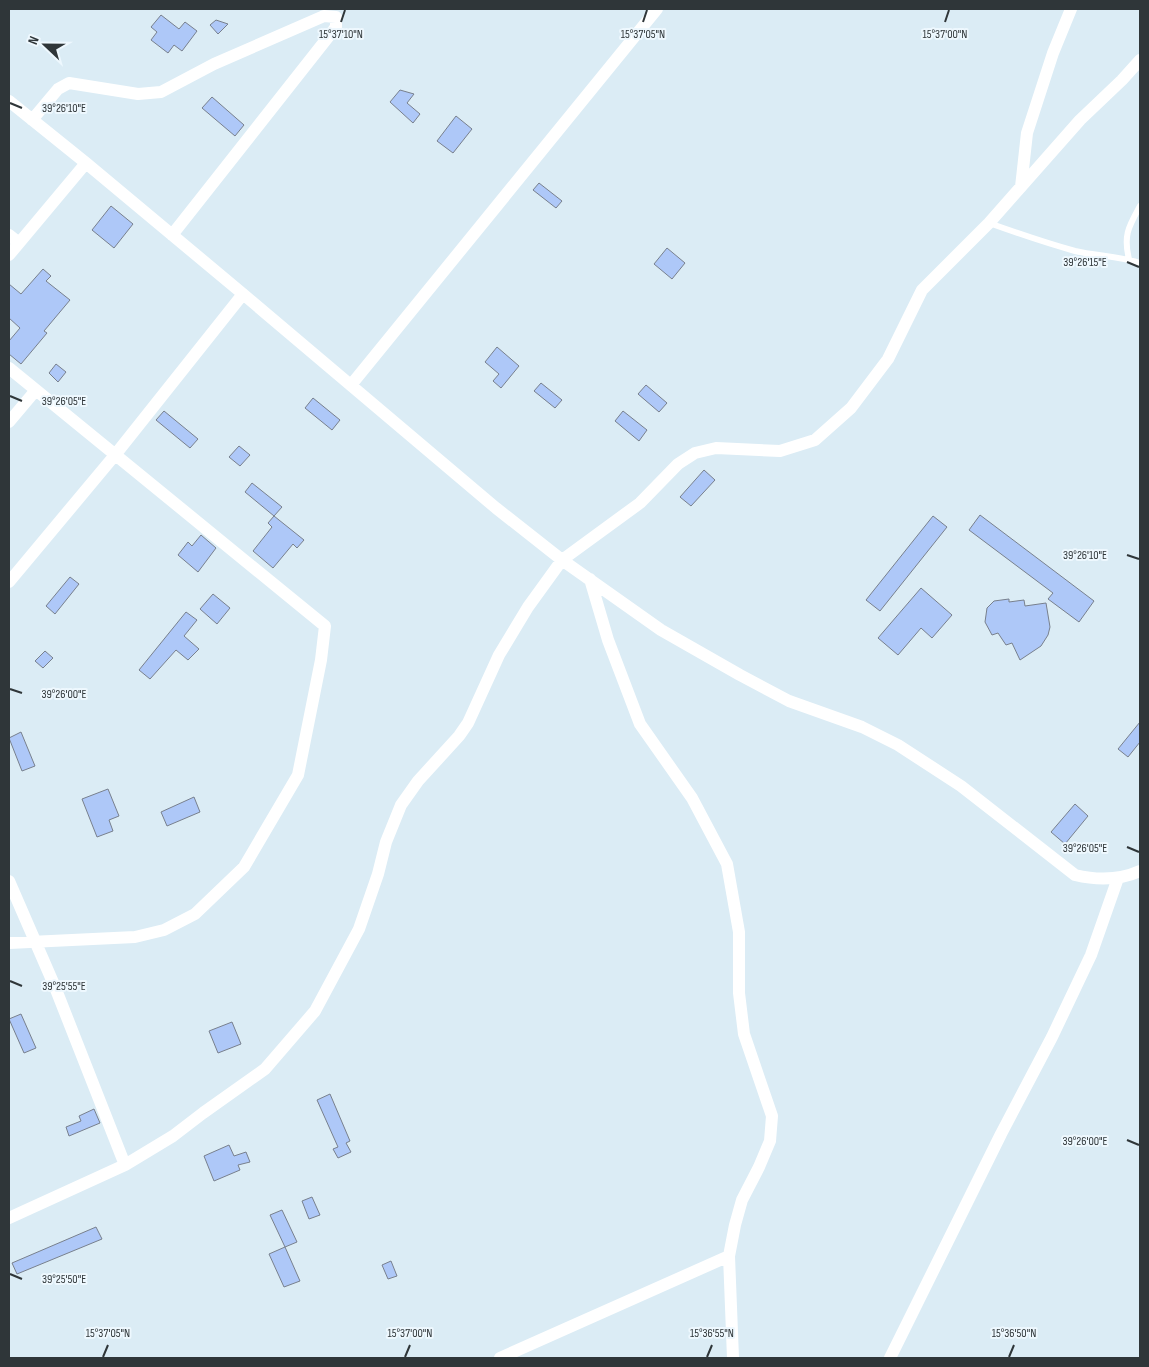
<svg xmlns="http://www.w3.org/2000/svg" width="1149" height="1367" viewBox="0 0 1149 1367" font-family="'Sofia Sans Condensed',sans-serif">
<rect width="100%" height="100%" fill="#dbecf5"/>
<path fill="#aec8f8" stroke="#78808d" d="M161 15 179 29 185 22 197 31 182 51 174 45 168 53 151 40 157 32 151 27Z
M216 20 228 24 218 34 210 25Z
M400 90 414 94 407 103 420 114 413 123 390 102Z
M212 97 244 125 235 136 202 108Z
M456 116 472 129 453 153 437 141Z
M539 183 562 201 556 208 533 190Z
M111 206 133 224 114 248 92 230Z
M667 248 685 263 672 279 654 264Z
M43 269 51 276 46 281 70 300 44 331 47 333 21 364 9 354V341L20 328 9 318V284L21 294Z
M497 347 519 366 501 388 493 381 499 374 485 362Z
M56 364 66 372 58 382 49 373Z
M541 383 562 400 555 408 534 391Z
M646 385 667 403 659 412 638 394Z
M313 398 340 420 332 430 305 408Z
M164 411 198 439 190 448 156 420Z
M623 411 647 430 639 441 615 421Z
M239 446 250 455 240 466 229 457Z
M704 470 715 480 691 506 680 497Z
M252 483 282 507 274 516 245 492Z
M980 515 1094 601 1079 622 1048 599 1053 593 969 530Z
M274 516 304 540 297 548 293 544 273 568 253 551 272 527 268 523Z
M933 516 947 527 880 611 866 600Z
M201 535 216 548 198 572 178 555 188 542 192 546Z
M70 577 79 584 55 614 46 606Z
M921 588 952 615 932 638 921 628 898 655 878 638Z
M213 594 230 608 217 624 200 609Z
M1009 599V602L1024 600 1025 606 1046 603 1050 627 1048 635 1041 646 1020 660 1012 643 1006 645 998 633 992 635 985 622 987 608 994 601Z
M186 612 197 620 184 636 199 649 188 660 176 650 150 679 139 670Z
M45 651 53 658 43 668 35 661Z
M1140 722V742L1128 757 1118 749Z
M21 732 35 766 22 771 9 738Z
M108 789 119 816 109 820 113 831 97 837 82 799Z
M194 797 200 812 167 826 161 812Z
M1075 804 1088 816 1065 844 1051 832Z
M21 1014 36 1048 24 1053 9 1019Z
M232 1022 241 1044 218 1053 209 1031Z
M330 1094 350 1141 346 1143 351 1152 338 1158 333 1149 338 1147 317 1100Z
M94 1109 100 1123 69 1136 66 1127 81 1121 79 1116Z
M229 1145 234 1156 246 1152 250 1162 238 1165 240 1170 214 1181 204 1156Z
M312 1197 320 1215 309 1219 302 1201Z
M282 1210 297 1242 285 1247 270 1215Z
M96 1227 102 1239 17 1274 12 1263Z
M285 1247 300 1281 284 1287 269 1254Z
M391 1261 397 1276 388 1279 382 1265Z"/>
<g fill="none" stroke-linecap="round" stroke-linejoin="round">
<path stroke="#fff" stroke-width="6" d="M989 223C1017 233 1046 243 1075 251 1096 256 1119 256 1140 263
M1129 259C1123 235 1129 226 1140 206"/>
<path stroke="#fff" stroke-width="12" d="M9 101 86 163 243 294 496 508 562 560 661 630 740 675 789 701 862 727 898 745 961 786 1075 875C1096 880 1120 880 1140 871
M32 120 58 89 69 83 138 94 161 92 214 64 324 16 336 17V27L172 235
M1021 187 1027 133 1053 53 1071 9
M9 235 19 243
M9 255 86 163
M9 368 325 626 321 660 298 775 244 867 195 914 164 930 135 937 9 943
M351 385 657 9
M9 422 36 390
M590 579 608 640 640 724 692 798 727 864 739 932V993L744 1034 772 1116 770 1141 759 1167 742 1200 735 1225 729 1256 733 1358
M9 582 115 455 243 294
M9 881 55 987 125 1165
M9 1218 125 1165 173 1136 203 1113 265 1069 315 1011 359 929 378 874 386 842 401 805 418 781 459 736 468 723 499 655 528 607 562 560 640 503 678 464 695 453 716 448 780 451 815 440 851 408 888 359 922 290 989 223 1080 120 1122 80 1140 60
M500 1358 729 1256
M890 1358 1001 1134 1052 1037 1091 955 1118 878"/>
</g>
<path fill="none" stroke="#2f3639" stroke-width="2" d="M341 22 345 10M643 22 647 10M945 22 949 10M10 103 22 108M1127 262 1139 267M10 396 22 401M1127 555 1139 559M10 689 22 693M1127 847 1139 852M10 981 22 986M1127 1140 1139 1145M10 1274 22 1279M103 1357 108 1345M405 1357 410 1345M707 1357 712 1345M1009 1357 1014 1345"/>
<g font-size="12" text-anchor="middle" fill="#2f3639" stroke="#eef8fe" stroke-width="4" stroke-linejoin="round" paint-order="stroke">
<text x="341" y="38">15°37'10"N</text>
<text x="643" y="38">15°37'05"N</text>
<text x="945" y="38">15°37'00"N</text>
<text x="64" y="112">39°26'10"E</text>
<text x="1085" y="266">39°26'15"E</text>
<text x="64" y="405">39°26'05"E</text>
<text x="1085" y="559">39°26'10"E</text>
<text x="64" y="698">39°26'00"E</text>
<text x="1085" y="852">39°26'05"E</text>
<text x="64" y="990">39°25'55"E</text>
<text x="1085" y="1145">39°26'00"E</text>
<text x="64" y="1283">39°25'50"E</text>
<text x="108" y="1337">15°37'05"N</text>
<text x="410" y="1337">15°37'00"N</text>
<text x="712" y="1337">15°36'55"N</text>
<text x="1014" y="1337">15°36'50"N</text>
</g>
<rect width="1149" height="1367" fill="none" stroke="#2f3639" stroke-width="20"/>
<g transform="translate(45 45) rotate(292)" stroke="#eef8fe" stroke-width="4" paint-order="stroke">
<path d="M0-4L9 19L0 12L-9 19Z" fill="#2f3639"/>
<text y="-8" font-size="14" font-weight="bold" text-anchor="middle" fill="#2f3639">N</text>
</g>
</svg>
